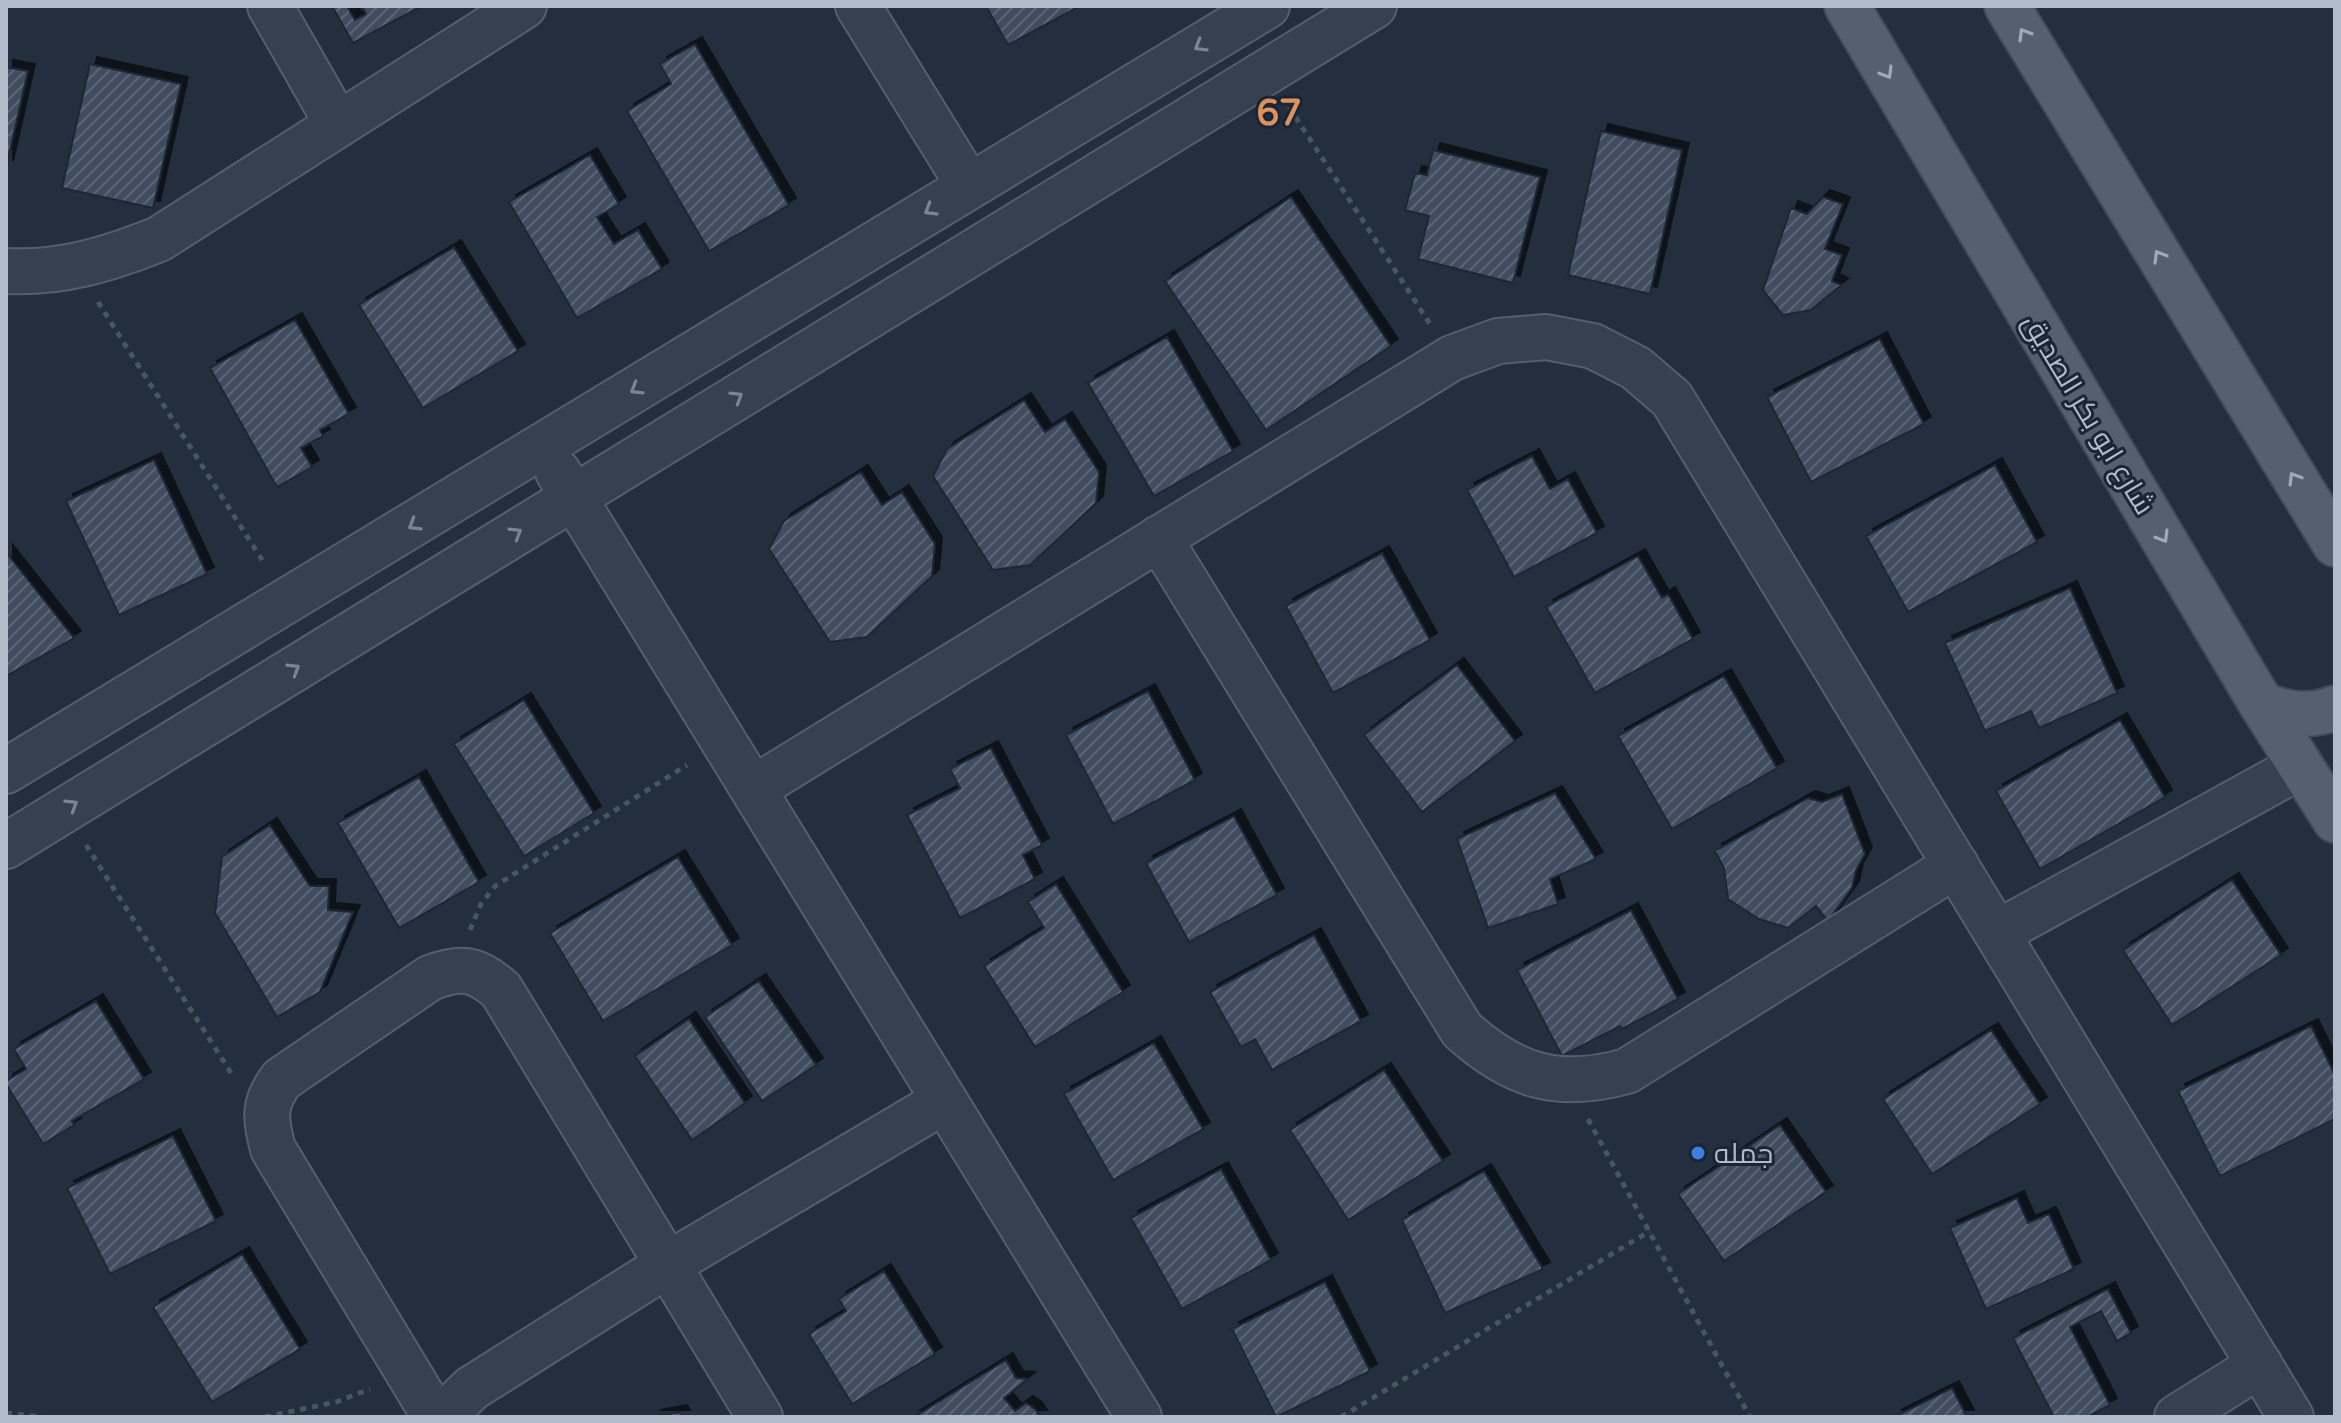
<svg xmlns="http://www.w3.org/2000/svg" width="2341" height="1423" viewBox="0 0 2341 1423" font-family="'Varela Round',Cairo,sans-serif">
<defs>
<pattern id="building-hatch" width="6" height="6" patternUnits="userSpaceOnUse" patternTransform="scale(2)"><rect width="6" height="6" fill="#414e60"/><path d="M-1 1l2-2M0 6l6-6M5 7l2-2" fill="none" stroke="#5a6675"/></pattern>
<filter id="shadow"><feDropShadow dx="7" dy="-7" stdDeviation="0" flood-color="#0009"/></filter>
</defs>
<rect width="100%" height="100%" fill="#232e3e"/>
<path fill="url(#building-hatch)" stroke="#1e2735" stroke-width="2" filter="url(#shadow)" d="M332 6H347L355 20 366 14 362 6H422L353 43Z
M986 6H1080L1008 45Z
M695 44 789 205 709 251 627 111 671 84 660 64Z
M90 64 181 84 153 208 62 188Z
M6 67 28 71 6 168Z
M1601 131 1682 150 1650 294 1568 275Z
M1433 150 1540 177 1513 283 1418 259 1429 216 1405 210 1415 173 1427 175Z
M590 155 619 204 597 217 614 244 638 230 662 269 577 318 509 202Z
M1291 197 1391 346 1266 430 1165 281Z
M1823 197 1843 204 1825 249 1842 255 1832 281 1841 285 1811 310 1783 315 1763 290 1791 208 1807 214Z
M454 247 518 351 423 408 359 305Z
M295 320 349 414 320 430 323 436 301 448 312 467 277 487 210 368Z
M1167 337 1233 451 1154 496 1088 383Z
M1880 339 1924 424 1811 482 1767 397Z
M1024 400 1045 432 1065 419 1099 472 1096 503 1030 565 993 570 933 476 947 449Z
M1532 456 1550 489 1568 479 1597 533 1514 577 1467 490Z
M154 460 207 574 119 615 66 501Z
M1995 465 2037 542 1908 612 1866 536Z
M861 472 882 505 902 492 935 544 932 576 867 637 830 642 769 549 784 521Z
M6 552 74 638 6 676Z
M1382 553 1430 640 1333 693 1286 606Z
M1638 556 1662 598 1668 594 1693 639 1595 693 1546 607Z
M2070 588 2117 693 2039 728 2031 711 1985 731 1945 643Z
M1457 665 1515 741 1422 812 1364 735Z
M1724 676 1777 768 1672 829 1618 736Z
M1148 691 1195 780 1113 824 1066 735Z
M524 700 594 813 524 856 454 744Z
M2120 720 2165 797 2040 869 1996 791Z
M991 748 1042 845 1023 855 1035 879 960 918 907 815 960 788 950 769Z
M419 777 479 882 399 928 338 823Z
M1555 793 1596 859 1550 879 1558 904 1488 928 1457 839Z
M1842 794 1865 854 1856 870 1852 888 1828 921 1816 906 1788 928 1759 919 1728 899 1724 868 1715 851 1808 798 1822 802Z
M1234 816 1277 895 1189 942 1146 863Z
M270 825 310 886H329L328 910 353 912 320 992 277 1017 215 913 222 857Z
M678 857 732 945 603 1021 550 933Z
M2232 880 2281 955 2172 1025 2123 950Z
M1056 884 1123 992 1035 1047 984 966 1044 928 1028 902Z
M1631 910 1678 999 1622 1029 1620 1026 1562 1056 1517 970Z
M1314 935 1361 1021 1272 1070 1255 1039 1241 1047 1210 992Z
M759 981 816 1065 762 1101 705 1017Z
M96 1001 144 1079 72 1121 74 1125 43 1144 6 1084V1081L26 1069 14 1049Z
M689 1019 745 1103 692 1140 635 1056Z
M2311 1026 2335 1075V1119L2220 1176 2178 1091Z
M1991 1030 2040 1104 1932 1174 1883 1099Z
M1154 1043 1203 1129 1113 1180 1064 1094Z
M1384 1070 1443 1161 1348 1220 1290 1130Z
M1780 1125 1826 1192 1724 1261 1678 1194Z
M173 1136 216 1221 110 1274 67 1188Z
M1221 1169 1271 1260 1182 1309 1131 1218Z
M1484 1171 1543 1269 1445 1313 1402 1220Z
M2017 1198 2028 1223 2049 1214 2074 1269 1986 1309 1950 1228Z
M242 1254 300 1349 212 1402 153 1307Z
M884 1271 935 1354 852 1404 809 1334 846 1311 839 1299Z
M1325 1282 1370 1371 1276 1417 1232 1329Z
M2108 1289 2131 1333 2117 1341 2101 1311 2070 1327 2110 1405 2087 1417H2054L2013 1338Z
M1006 1360 1016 1378 1028 1379 1004 1398 1015 1411 1026 1403 1035 1409 1040 1417H914Z
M1952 1388 1967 1417H1894Z
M680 1412 683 1417H653Z"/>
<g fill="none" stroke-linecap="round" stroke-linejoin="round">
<defs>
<path id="minor" d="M270 6 338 125
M858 6 969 186
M6 271C61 274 109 259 159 239L524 6
M558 472 1139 1417
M1159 538 1462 1030C1514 1077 1559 1090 1627 1071L1956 865
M6 771 1267 6
M753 789 1452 358 1498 341 1546 337 1593 346 1636 368 1672 399 2291 1417
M6 846 1374 6
M1997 933 2301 766
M435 1417 273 1149C265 1119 263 1103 282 1079L430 978C461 966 476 968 501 990L760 1417
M442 1417 472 1388 667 1265 944 1101
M2177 1417 2260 1365"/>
<path id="major" d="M1847 6 2262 705 2335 820
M2007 6 2335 544
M2262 705C2288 714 2309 718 2335 708"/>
</defs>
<use href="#minor" stroke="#555e6c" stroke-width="48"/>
<use href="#major" stroke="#404957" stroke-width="48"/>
<path stroke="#43595c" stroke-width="5" stroke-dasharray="6 6" stroke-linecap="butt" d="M1289 107 1430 324
M98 302 264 563
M86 845 233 1076
M470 930 481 904 495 886 687 765
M1588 1119 1750 1417
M6 1413 42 1417
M265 1417 336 1402 370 1389
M1341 1417 1650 1231"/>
<use href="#minor" stroke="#37404e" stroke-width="44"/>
<use href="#major" stroke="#555f6e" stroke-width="44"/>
</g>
<defs><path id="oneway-chevron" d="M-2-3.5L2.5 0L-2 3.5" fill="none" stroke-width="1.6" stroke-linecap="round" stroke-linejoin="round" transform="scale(2)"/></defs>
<g stroke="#9fa9b7">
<use href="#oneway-chevron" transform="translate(2024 34) rotate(-121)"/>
<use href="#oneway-chevron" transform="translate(1887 73) rotate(59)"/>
<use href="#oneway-chevron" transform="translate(2159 256) rotate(-121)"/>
<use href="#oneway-chevron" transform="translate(2294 478) rotate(-121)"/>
<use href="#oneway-chevron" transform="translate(2163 537) rotate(59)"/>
</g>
<g stroke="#7b8492">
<use href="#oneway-chevron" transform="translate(1200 46) rotate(149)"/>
<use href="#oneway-chevron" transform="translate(930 210) rotate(149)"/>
<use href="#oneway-chevron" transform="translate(636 389) rotate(149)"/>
<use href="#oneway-chevron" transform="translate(737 397) rotate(-32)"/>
<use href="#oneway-chevron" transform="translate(414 525) rotate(149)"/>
<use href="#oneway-chevron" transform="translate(516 533) rotate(-32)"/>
<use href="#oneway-chevron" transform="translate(294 669) rotate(-32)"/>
<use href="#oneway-chevron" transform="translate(72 805) rotate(-32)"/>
</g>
<circle fill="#3f7fe0" stroke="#1c2533" stroke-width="3" cx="1698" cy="1153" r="8"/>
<g text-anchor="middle" stroke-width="6" stroke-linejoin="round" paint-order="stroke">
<g font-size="28" fill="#b2bbc9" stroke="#1c2533">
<text transform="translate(2089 414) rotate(59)" y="10">شارع ابو بكر الصديق</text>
</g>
<g font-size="28" fill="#b2bbc9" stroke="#1c2533" text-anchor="start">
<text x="1714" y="1163">جمله</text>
</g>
<g font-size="36" font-weight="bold" fill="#d9935e" stroke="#1c2533">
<text x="1279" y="125">67</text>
</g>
</g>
<rect width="2341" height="1423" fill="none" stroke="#b2bbc9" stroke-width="16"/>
</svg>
